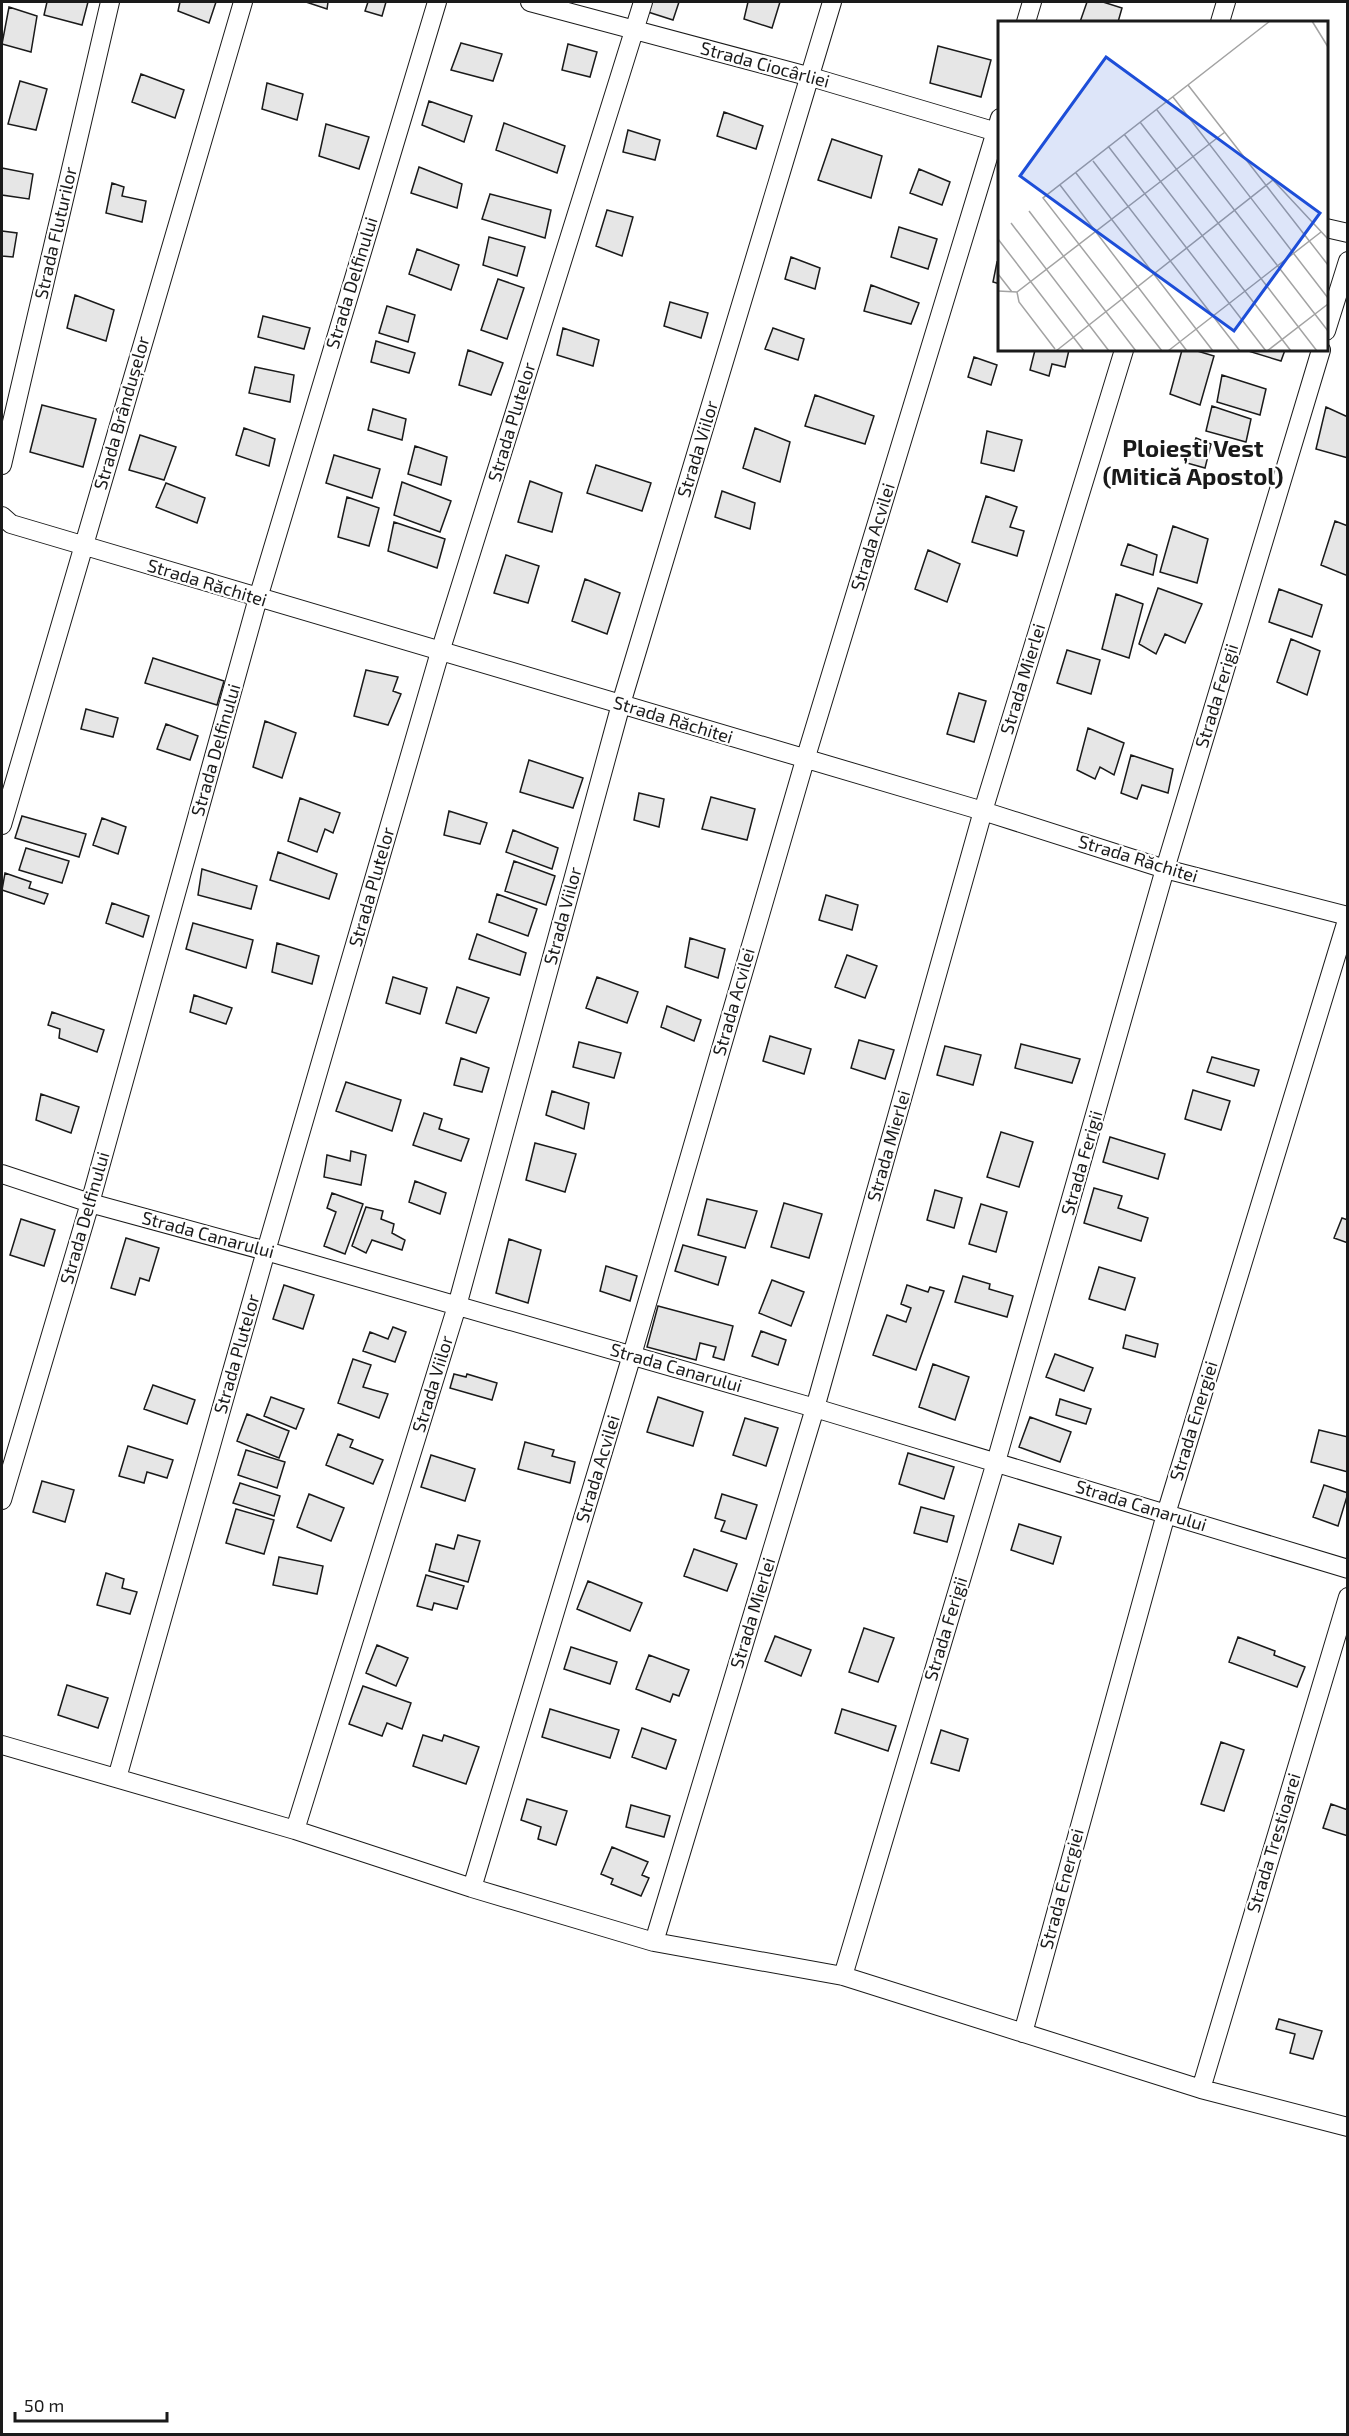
<svg xmlns="http://www.w3.org/2000/svg" width="1349" height="2436" viewBox="0 0 1349 2436" font-family="'Exo 2',sans-serif">
<rect width="100%" height="100%" fill="#fff"/>
<path fill="#e6e6e6" stroke="#1a1a1a" stroke-width="1.5" d="M47 2H88L82 25 44 15Z
M180 2H216L209 23 178 11Z
M306 2H328L327 9Z
M368 2H386L382 16 365 11Z
M652 2H679L673 20 648 12Z
M748 2H780L772 28 744 19Z
M1087 2H1103L1122 8 1118 22H1080Z
M9 7 37 16 31 52 2 44Z
M461 43 502 54 493 81 451 70Z
M568 44 597 52 590 77 562 70Z
M938 46 991 60 981 97 930 83Z
M141 74 184 90 175 118 132 102Z
M20 81 47 89 36 130 8 124Z
M267 83 303 94 297 120 262 109Z
M429 101 472 116 464 142 422 125Z
M724 112 763 126 756 149 717 136Z
M504 123 565 146 557 173 496 150Z
M326 124 369 137 359 169 319 156Z
M628 130 660 140 655 160 623 152Z
M832 139 882 156 871 198 818 180Z
M419 167 462 184 457 208 411 193Z
M2 168 33 174 29 199 2 195Z
M919 169 950 182 942 205 910 193Z
M112 183 124 187 122 196 146 201 142 222 106 213Z
M490 194 551 210 545 238 482 219Z
M607 210 633 217 622 256 596 246Z
M899 227 937 239 928 269 891 257Z
M2 231 17 233 13 257 2 256Z
M489 237 525 247 517 276 483 265Z
M417 249 459 265 451 290 409 274Z
M791 257 820 268 815 289 785 279Z
M997 262 1000 263V284L993 282Z
M498 279 524 288 507 339 481 330Z
M871 285 919 303 911 324 864 311Z
M75 295 114 310 106 341 67 328Z
M670 302 708 313 701 338 664 326Z
M387 306 415 315 408 342 379 333Z
M263 316 310 328 304 349 258 337Z
M563 328 599 340 593 366 557 355Z
M773 328 804 339 798 360 765 349Z
M376 341 415 353 409 373 371 362Z
M468 350 503 363 491 395 459 385Z
M1035 350H1069L1065 367 1052 364 1049 376 1030 370Z
M1182 350H1194L1214 356 1200 405 1170 394Z
M1249 350H1285L1281 361 1248 351Z
M974 357 997 365 991 385 968 377Z
M255 367 294 375 290 402 249 393Z
M1222 375 1266 389 1260 415 1217 402Z
M815 395 874 416 865 444 805 426Z
M42 405 96 419 83 467 30 452Z
M1212 406 1251 419 1246 442 1206 431Z
M1326 407 1348 417V458L1316 449Z
M373 409 406 419 402 440 368 430Z
M244 428 275 439 269 466 236 455Z
M755 428 790 442 780 482 743 468Z
M987 431 1022 440 1014 471 981 463Z
M140 435 176 447 164 480 129 470Z
M1196 438 1211 444 1205 468 1187 463Z
M415 446 447 457 441 485 408 474Z
M334 455 380 469 372 498 326 483Z
M596 465 651 483 642 511 587 493Z
M530 481 562 493 552 532 518 522Z
M402 482 451 501 440 532 394 515Z
M166 483 205 498 197 523 156 507Z
M722 491 755 503 750 529 715 517Z
M986 496 1017 507 1010 527 1024 531 1017 556 972 542Z
M347 497 379 508 369 546 338 537Z
M1335 521 1348 526V576L1321 565Z
M394 522 445 539 437 568 388 551Z
M1173 526 1208 539 1197 583 1160 572Z
M1128 544 1157 555 1153 575 1121 565Z
M928 550 960 564 947 602 915 589Z
M506 555 539 566 528 603 494 593Z
M585 579 620 593 607 634 572 621Z
M1158 588 1202 604 1185 643 1165 634 1156 654 1139 644Z
M1279 589 1322 605 1312 637 1269 622Z
M1116 594 1143 604 1129 658 1102 649Z
M1291 639 1320 651 1307 695 1277 682Z
M1067 650 1100 660 1091 694 1057 683Z
M153 658 224 681 217 705 145 683Z
M366 670 398 677 393 691 401 694 388 725 354 716Z
M959 693 986 701 974 742 947 734Z
M86 709 118 718 113 737 81 729Z
M265 721 296 733 282 778 253 767Z
M166 724 198 736 190 760 157 749Z
M1088 728 1124 743 1114 775 1100 767 1095 779 1077 770Z
M1131 755 1173 769 1168 793 1142 785 1137 799 1121 793Z
M529 760 583 778 573 808 520 792Z
M639 793 664 799 659 827 634 820Z
M711 797 755 809 747 840 702 829Z
M300 798 340 813 333 833 325 829 317 852 288 841Z
M449 811 487 823 480 844 444 835Z
M22 816 86 834 79 857 15 838Z
M102 818 126 827 118 854 93 845Z
M513 830 558 848 552 869 506 852Z
M26 848 69 861 62 883 19 870Z
M278 852 337 874 329 899 270 880Z
M514 861 555 876 546 905 505 891Z
M202 869 257 886 251 909 198 895Z
M5 873 31 882 29 888 48 894 44 904 2 890Z
M497 894 537 909 528 936 489 922Z
M826 895 858 905 852 930 819 920Z
M112 903 149 916 143 937 106 923Z
M193 923 253 940 246 968 186 949Z
M477 934 526 953 520 975 469 959Z
M690 938 725 949 718 978 685 967Z
M277 943 319 956 312 984 272 972Z
M847 955 877 966 865 998 835 987Z
M393 977 427 988 420 1014 386 1003Z
M597 977 638 992 627 1023 586 1008Z
M457 987 489 998 476 1033 446 1023Z
M194 995 232 1008 226 1024 190 1012Z
M667 1006 701 1020 694 1041 661 1027Z
M52 1012 104 1030 97 1052 59 1038 60 1029 48 1025Z
M770 1036 811 1049 804 1074 763 1061Z
M859 1040 894 1050 885 1079 851 1068Z
M579 1042 621 1053 614 1078 573 1067Z
M1021 1044 1080 1059 1072 1083 1015 1068Z
M945 1046 981 1055 973 1085 937 1075Z
M1212 1057 1259 1070 1254 1086 1207 1072Z
M461 1058 489 1068 482 1092 454 1085Z
M346 1082 401 1100 392 1131 336 1111Z
M1193 1090 1230 1101 1221 1130 1185 1119Z
M552 1091 589 1103 584 1129 546 1115Z
M41 1094 79 1107 71 1133 36 1120Z
M424 1113 442 1119 439 1129 469 1139 461 1161 413 1145Z
M1001 1132 1033 1142 1019 1187 987 1177Z
M1110 1137 1165 1154 1158 1179 1103 1162Z
M535 1143 576 1154 565 1192 526 1180Z
M351 1151 366 1155 361 1185 324 1177 327 1155 350 1161Z
M415 1181 446 1193 440 1214 409 1202Z
M1094 1188 1122 1196 1118 1208 1148 1218 1141 1241 1084 1223Z
M935 1190 962 1198 954 1228 927 1220Z
M332 1193 363 1204 345 1254 324 1246 336 1212 327 1208Z
M707 1199 757 1211 745 1248 698 1235Z
M784 1203 822 1214 809 1258 771 1247Z
M981 1204 1007 1212 996 1252 969 1244Z
M366 1207 383 1211 381 1219 394 1224 392 1233 405 1240 402 1250 372 1240 366 1253 352 1246Z
M1342 1218 1348 1220V1243L1334 1238Z
M21 1219 55 1230 44 1266 10 1255Z
M126 1238 159 1248 149 1281 140 1278 135 1295 111 1288Z
M509 1239 541 1250 528 1303 496 1293Z
M683 1245 726 1257 718 1285 675 1271Z
M606 1266 637 1276 630 1301 600 1291Z
M1099 1267 1135 1278 1125 1310 1089 1299Z
M963 1276 990 1284 989 1289 1013 1296 1007 1317 955 1302Z
M772 1280 804 1292 791 1326 759 1313Z
M284 1285 314 1295 303 1329 273 1319Z
M907 1285 928 1292 930 1287 944 1291 916 1370 873 1355 887 1315 906 1322 911 1308 901 1304Z
M658 1306 733 1326 724 1360 713 1357 716 1347 700 1343 696 1360 647 1347Z
M393 1327 406 1332 395 1362 363 1351 370 1332 388 1339Z
M761 1331 786 1340 778 1365 752 1356Z
M1126 1335 1158 1344 1155 1357 1123 1348Z
M1055 1354 1093 1368 1084 1391 1046 1377Z
M353 1359 371 1365 363 1387 388 1394 379 1418 338 1403Z
M933 1364 969 1377 955 1420 919 1407Z
M454 1374 466 1377 467 1374 497 1383 492 1400 450 1388Z
M153 1385 195 1400 187 1424 144 1409Z
M271 1397 304 1409 296 1429 264 1416Z
M658 1397 703 1412 693 1446 647 1432Z
M1060 1399 1091 1409 1086 1424 1056 1415Z
M247 1414 289 1431 279 1458 237 1441Z
M1030 1417 1071 1432 1060 1462 1019 1447Z
M745 1418 778 1428 766 1466 733 1455Z
M1319 1430 1348 1437V1472L1311 1462Z
M338 1434 353 1440 350 1447 383 1460 373 1484 326 1465Z
M525 1442 554 1450 552 1456 575 1462 570 1483 518 1469Z
M128 1446 173 1460 167 1478 147 1472 144 1483 119 1476Z
M246 1450 285 1462 277 1488 238 1475Z
M908 1453 954 1467 944 1499 899 1484Z
M431 1455 475 1469 465 1501 421 1487Z
M42 1481 74 1490 65 1522 33 1512Z
M240 1483 280 1496 274 1516 233 1503Z
M1324 1485 1348 1493 1338 1526 1313 1517Z
M309 1494 344 1508 331 1541 297 1527Z
M722 1494 757 1505 746 1539 721 1531 725 1521 715 1518Z
M921 1507 954 1516 947 1542 914 1533Z
M236 1509 274 1520 264 1554 226 1543Z
M1019 1524 1061 1537 1053 1564 1011 1550Z
M458 1535 480 1541 468 1582 429 1571 436 1544 454 1549Z
M694 1549 737 1564 727 1591 684 1576Z
M279 1557 323 1566 317 1594 273 1585Z
M106 1573 124 1579 122 1588 137 1592 130 1614 97 1605Z
M426 1575 464 1586 457 1609 434 1603 432 1610 417 1606Z
M588 1581 642 1603 630 1631 577 1609Z
M864 1628 894 1638 878 1682 849 1672Z
M775 1636 811 1650 801 1676 765 1661Z
M1238 1637 1275 1651 1274 1655 1305 1667 1297 1687 1229 1662Z
M377 1645 408 1658 396 1686 366 1673Z
M571 1647 617 1662 610 1684 564 1669Z
M649 1655 689 1670 679 1696 673 1694 670 1702 636 1689Z
M67 1685 108 1698 98 1728 58 1715Z
M363 1686 411 1703 402 1729 387 1723 382 1736 349 1724Z
M550 1709 619 1730 610 1758 542 1737Z
M842 1709 896 1726 888 1751 835 1733Z
M642 1728 676 1740 666 1769 632 1757Z
M941 1730 968 1739 959 1771 931 1763Z
M423 1735 442 1741 444 1735 479 1747 466 1784 413 1766Z
M1221 1742 1244 1750 1224 1811 1201 1804Z
M527 1799 567 1811 556 1845 538 1839 541 1827 521 1820Z
M1331 1804 1348 1810V1836L1323 1828Z
M631 1805 670 1816 664 1837 626 1827Z
M612 1847 648 1862 642 1875 649 1878 641 1896 611 1884 613 1879 601 1874Z
M1279 2019 1322 2031 1313 2059 1290 2053 1295 2034 1276 2029Z"/>
<g fill="none" stroke-linecap="round" stroke-linejoin="round">
<defs>
<path id="minor" d="M530 2 811 77 1000 133
M1026 22 1032 2
M1220 22 1226 2
M1326 228 1348 233
M1326 331 1348 261
M2 465 110 2
M2 516 11 524 983 811 1165 869 1348 916
M2 825 243 2
M2 1174 90 1203 266 1251 815 1408 1348 1569
M2 1500 90 1203 258 598 437 2
M2 1745 295 1830 472 1888 654 1942 843 1976 1201 2089 1348 2127
M117 1778 266 1251 440 652 643 2
M295 1830 457 1306 621 704 832 2
M472 1888 632 1355 805 760 1000 118
M654 1942 815 1408 983 811 1124 350
M843 1976 996 1462 1165 869 1321 350
M1023 2033 1166 1514 1348 917
M1201 2089 1348 1597"/>
</defs>
<use href="#minor" stroke="#1a1a1a" stroke-width="20"/>
<use href="#minor" stroke="#fff" stroke-width="18"/>
</g>
<g text-anchor="middle" stroke-width="4.5" stroke-linejoin="round" paint-order="stroke">
<g font-size="18" fill="#1a1a1a" stroke="#fff">
<text transform="translate(765 65) rotate(15)" y="6">Strada Ciocârliei</text>
<text transform="translate(56 233) rotate(-77)" y="6">Strada Fluturilor</text>
<text transform="translate(352 283) rotate(-73)" y="6">Strada Delfinului</text>
<text transform="translate(122 413) rotate(-74)" y="6">Strada Brândușelor</text>
<text transform="translate(512 422) rotate(-73)" y="6">Strada Plutelor</text>
<text transform="translate(698 449) rotate(-73)" y="6">Strada Viilor</text>
<text transform="translate(873 537) rotate(-73)" y="6">Strada Acvilei</text>
<text transform="translate(207 583) rotate(17)" y="6">Strada Răchitei</text>
<text transform="translate(1023 679) rotate(-73)" y="6">Strada Mierlei</text>
<text transform="translate(1217 696) rotate(-73)" y="6">Strada Ferigii</text>
<text transform="translate(673 720) rotate(17)" y="6">Strada Răchitei</text>
<text transform="translate(216 750) rotate(-74)" y="6">Strada Delfinului</text>
<text transform="translate(1138 859) rotate(17)" y="6">Strada Răchitei</text>
<text transform="translate(372 887) rotate(-74)" y="6">Strada Plutelor</text>
<text transform="translate(563 916) rotate(-75)" y="6">Strada Viilor</text>
<text transform="translate(734 1002) rotate(-74)" y="6">Strada Acvilei</text>
<text transform="translate(889 1146) rotate(-74)" y="6">Strada Mierlei</text>
<text transform="translate(1082 1163) rotate(-74)" y="6">Strada Ferigii</text>
<text transform="translate(85 1218) rotate(-74)" y="6">Strada Delfinului</text>
<text transform="translate(208 1235) rotate(15)" y="6">Strada Canarului</text>
<text transform="translate(237 1354) rotate(-74)" y="6">Strada Plutelor</text>
<text transform="translate(676 1368) rotate(16)" y="6">Strada Canarului</text>
<text transform="translate(433 1384) rotate(-73)" y="6">Strada Viilor</text>
<text transform="translate(1194 1421) rotate(-73)" y="6">Strada Energiei</text>
<text transform="translate(598 1469) rotate(-73)" y="6">Strada Acvilei</text>
<text transform="translate(1141 1506) rotate(17)" y="6">Strada Canarului</text>
<text transform="translate(753 1613) rotate(-73)" y="6">Strada Mierlei</text>
<text transform="translate(946 1629) rotate(-73)" y="6">Strada Ferigii</text>
<text transform="translate(1274 1843) rotate(-73)" y="6">Strada Trestioarei</text>
<text transform="translate(1062 1889) rotate(-75)" y="6">Strada Energiei</text>
</g>
<g font-size="24" font-weight="bold" fill="#1a1a1a" stroke="#fff">
<text x="1193" y="457">Ploiești Vest<tspan x="1193" dy="28">(Mitică Apostol)</tspan></text>
</g>
</g>
<g transform="translate(998 21)">
<rect width="330" height="330" fill="#fff"/>
<path fill="none" stroke="#a3a3a3" stroke-width="1.5" d="M314 0 330 26M190 64 330 244M175 76 330 277M159 89 330 310M142 101 319 330M126 113 293 330M110 125 268 330M95 140 242 330M78 152 215 330M62 164 189 330M31 190 138 330M13 202 111 330M0 218 86 330M0 253 14 271M0 270 19 271 227 111M19 271 21 281 57 328M58 330 275 159 330 218M164 330 45 177 272 0M170 330 323 211M269 330 330 283"/>
<path fill="#1d4ed8" fill-opacity="0.15" stroke="#1d4ed8" stroke-width="3" d="M108 36 322 192 236 310 22 155Z"/>
<rect width="330" height="330" fill="none" stroke="#1a1a1a" stroke-width="3"/>
</g>
<rect width="1349" height="2436" fill="none" stroke="#1a1a1a" stroke-width="6"/>
<path d="M15 2412v9h152v-9" fill="none" stroke="#1a1a1a" stroke-width="3"/>
<text x="24" y="2412" font-size="18" fill="#1a1a1a" stroke="#ffffff" stroke-width="4.5" paint-order="stroke">50 m</text>
</svg>
